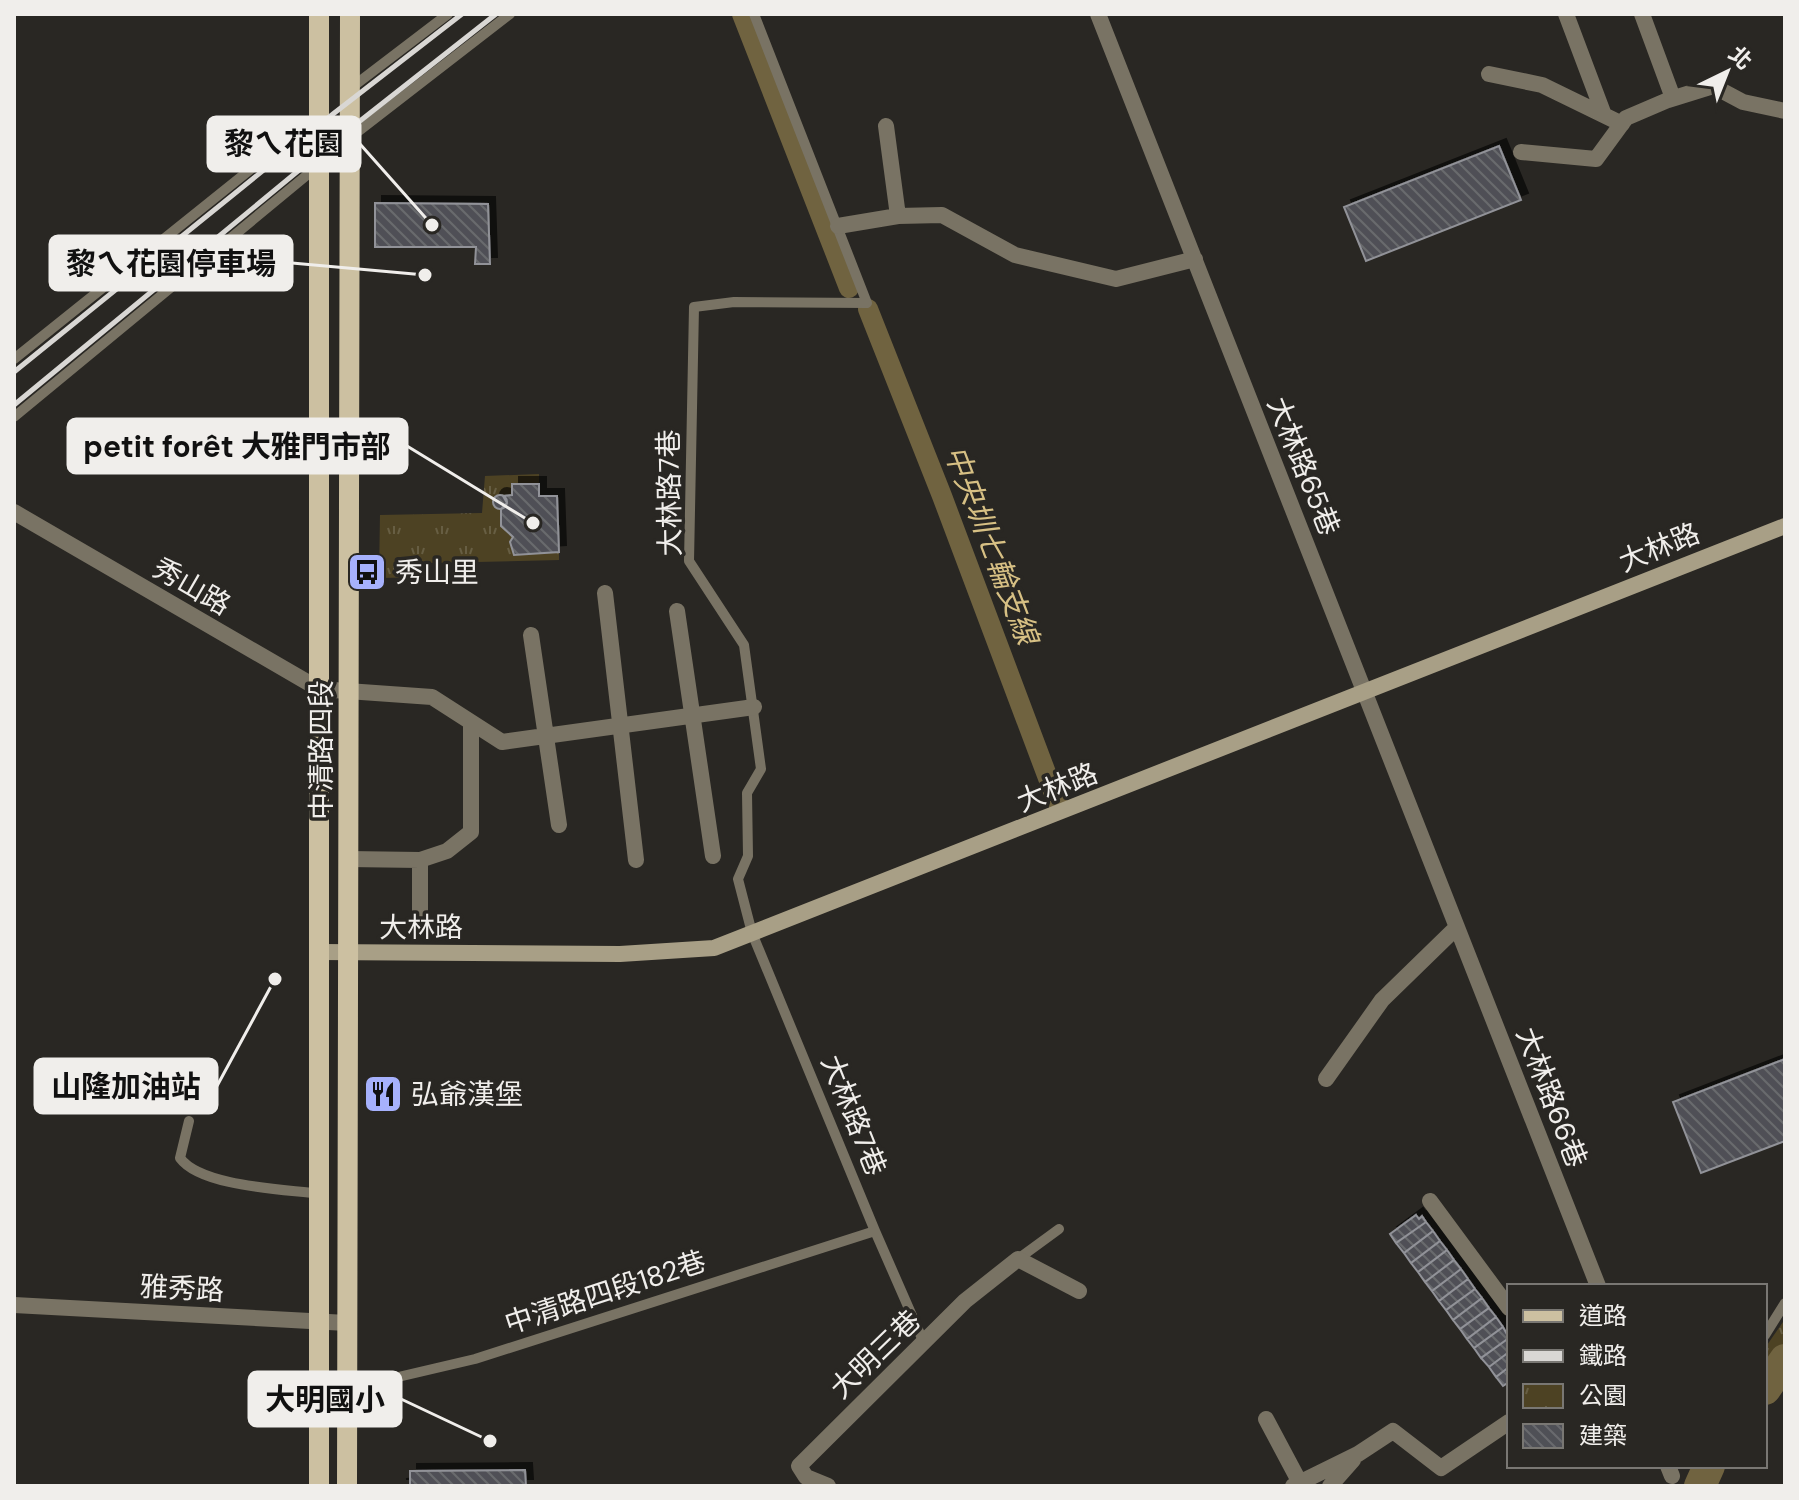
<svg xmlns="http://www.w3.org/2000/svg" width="1799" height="1500" viewBox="0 0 1799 1500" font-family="'DM Sans','Noto Sans TC',sans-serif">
<defs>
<pattern id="park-tufts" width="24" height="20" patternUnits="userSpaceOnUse" patternTransform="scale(2)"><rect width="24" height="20" fill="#4d4223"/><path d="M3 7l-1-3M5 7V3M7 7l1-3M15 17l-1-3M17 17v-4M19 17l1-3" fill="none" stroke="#675e43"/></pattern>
<pattern id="building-back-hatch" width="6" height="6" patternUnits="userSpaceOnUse" patternTransform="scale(2)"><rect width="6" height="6" fill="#4f5056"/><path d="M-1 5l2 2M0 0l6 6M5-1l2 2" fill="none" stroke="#696a6e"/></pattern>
<filter id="shadow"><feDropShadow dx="7" dy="-7" stdDeviation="0" flood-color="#0009"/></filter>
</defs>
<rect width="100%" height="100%" fill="#292723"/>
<path fill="url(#park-tufts)" d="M539 474V484H512V495L496 497 494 505 501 509 513 537 510 542 514 555 559 552V560L430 563V577L379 578 380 515 482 513 485 476Z
M1785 1319V1347L1765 1375V1348Z"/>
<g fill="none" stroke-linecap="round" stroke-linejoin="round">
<path stroke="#706340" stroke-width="20" d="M742 14 849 288
M868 309 942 496 1057 802"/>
<path stroke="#706340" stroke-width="32" d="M1765 1389 1785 1360
M1700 1486 1709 1466"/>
</g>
<path fill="url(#building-back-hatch)" stroke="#919298" stroke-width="2" filter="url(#shadow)" d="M1499 146 1521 200 1366 261 1344 207Z
M375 203 488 204 490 264H475L476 247H375Z
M512 484H539V496H557L559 552 514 555 510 542 513 537 501 526V509L507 503 503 496 512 495Z
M493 502a7 7 0 1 1 14 0a7 7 0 1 1-14 0Z
M1785 1059V1141L1701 1173 1673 1102Z
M1416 1215 1419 1219 1422 1216 1426 1222 1396 1243 1390 1234Z
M1426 1222 1433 1231 1404 1253 1396 1243Z
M1433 1231 1440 1241 1411 1263 1404 1253Z
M1440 1241 1447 1250 1418 1272 1411 1263Z
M1447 1250 1454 1260 1425 1282 1418 1272Z
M1454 1260 1461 1269 1432 1291 1425 1282Z
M1461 1269 1468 1279 1439 1301 1432 1291Z
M1468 1279 1475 1289 1446 1310 1439 1301Z
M1475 1289 1482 1298 1453 1320 1446 1310Z
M1482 1298 1489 1308 1460 1329 1453 1320Z
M1489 1308 1496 1317 1467 1339 1460 1329Z
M1496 1317 1503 1327 1474 1348 1467 1339Z
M1503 1327 1509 1338 1481 1358 1474 1348Z
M1509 1338V1352L1489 1367 1481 1358Z
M1509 1352V1367L1496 1377 1489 1367Z
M1509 1367V1382L1503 1386 1496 1377Z
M525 1470 526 1486H399L410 1485V1471Z"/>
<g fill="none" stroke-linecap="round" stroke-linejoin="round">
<path stroke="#797364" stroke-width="10" d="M754 14 867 303 734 302 694 307 689 561 744 645 761 769 747 793 748 856 738 879 752 933 875 1231 924 1343
M351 88 448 14
M351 137 510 14
M14 359 317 116
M14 417 318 166
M189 1121 180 1158C201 1187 285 1189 320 1194
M1018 1259 1059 1229
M1765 1335 1785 1303
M347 1389 475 1359 875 1231"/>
<path stroke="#797364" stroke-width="16" d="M1098 14 1598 1286
M1566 14 1604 115
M1642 14 1673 98
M1489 74 1542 85 1622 124
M886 126 898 216
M1521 152 1596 159 1626 118 1668 100 1713 86 1743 102 1785 111
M838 226 898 216 942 215 1015 255 1116 279 1195 259
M14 512 319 689 432 697 502 742 754 707
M605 593 636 860
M677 611 713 856
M531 635 559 825
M348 859 420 860V918
M420 860 447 851 471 832V724
M1326 1079 1382 1000 1457 927
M1430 1201 1509 1308
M14 1305 347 1323
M1266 1419 1299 1481
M1668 1466 1672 1476
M828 1486 806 1477 799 1466 965 1301 1018 1259 1079 1291
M1293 1486 1358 1454 1393 1431 1441 1468 1509 1422
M1330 1486 1353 1460"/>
<path stroke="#a89f86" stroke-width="16" d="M319 952 620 954 714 948 1785 526"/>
<path stroke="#ccc0a1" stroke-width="20" d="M319 1486V14
M347 1486 350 14"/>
<path stroke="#d9d7d4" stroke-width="5" d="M14 372 333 114 462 14
M14 405 332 143 496 14"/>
</g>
<defs>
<symbol id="bus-square" viewBox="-11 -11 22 22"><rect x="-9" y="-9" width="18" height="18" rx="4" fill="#a6b1fc" stroke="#292723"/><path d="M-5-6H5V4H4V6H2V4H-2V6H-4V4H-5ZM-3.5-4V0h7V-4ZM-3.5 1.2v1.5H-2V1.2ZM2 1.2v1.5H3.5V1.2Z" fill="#111"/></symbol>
<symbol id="restaurant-square" viewBox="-11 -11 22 22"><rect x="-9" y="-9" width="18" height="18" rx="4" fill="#a6b1fc" stroke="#292723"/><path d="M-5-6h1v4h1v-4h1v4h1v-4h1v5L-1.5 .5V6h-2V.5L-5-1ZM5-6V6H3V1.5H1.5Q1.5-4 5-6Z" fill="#111"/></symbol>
</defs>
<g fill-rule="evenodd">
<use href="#bus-square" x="345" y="550" width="44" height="44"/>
<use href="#restaurant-square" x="361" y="1072" width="44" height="44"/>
</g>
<g text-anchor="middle" stroke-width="7" stroke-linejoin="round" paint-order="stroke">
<g font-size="28" fill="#f0eeeb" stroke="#292723">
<text transform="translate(1304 466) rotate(68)" y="10">大林路65巷</text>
<text transform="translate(669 493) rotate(-91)" y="10">大林路7巷</text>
<text transform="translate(1659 547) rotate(-22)" y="10">大林路</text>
<text transform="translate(192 586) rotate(30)" y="10">秀山路</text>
<text transform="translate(321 750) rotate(-90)" y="10">中清路四段</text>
<text transform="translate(1057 787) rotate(-22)" y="10">大林路</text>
<text x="421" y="937">大林路</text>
<text transform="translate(1552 1097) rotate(69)" y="10">大林路66巷</text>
<text transform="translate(854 1115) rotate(68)" y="10">大林路7巷</text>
<text transform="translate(182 1288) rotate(3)" y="10">雅秀路</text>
<text transform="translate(605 1292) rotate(-18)" y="10">中清路四段182巷</text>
<text transform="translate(875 1354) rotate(-44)" y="10">大明三巷</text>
</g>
<g font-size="28" fill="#f0eeeb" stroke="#292723" text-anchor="start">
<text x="395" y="582">秀山里</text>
<text x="411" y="1104">弘爺漢堡</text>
</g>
<g font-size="30" font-style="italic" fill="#d7c084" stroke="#292723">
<text transform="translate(991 545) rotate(69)" y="10">中央圳七輪支線</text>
</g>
</g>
<path fill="none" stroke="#f0eeeb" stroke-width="3" d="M432 225L360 144M425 275L292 263M533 523L407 446M275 979L217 1086M490 1441L401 1399"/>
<g fill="#f0eeeb" stroke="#292723" stroke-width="3">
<circle cx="432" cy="225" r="8"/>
<circle cx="425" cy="275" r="8"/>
<circle cx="533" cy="523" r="8"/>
<circle cx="275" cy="979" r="8"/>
<circle cx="490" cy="1441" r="8"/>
</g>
<g fill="#f0eeeb" stroke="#f0eeeb" stroke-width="3">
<rect x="208" y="117" width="152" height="54" rx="8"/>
<rect x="50" y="236" width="242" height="54" rx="8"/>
<rect x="68" y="419" width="339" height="54" rx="8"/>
<rect x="35" y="1059" width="182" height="54" rx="8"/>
<rect x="249" y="1372" width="152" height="54" rx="8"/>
</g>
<g font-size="30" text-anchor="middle" font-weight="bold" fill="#111">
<text x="284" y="154">黎ㄟ花園</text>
<text x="171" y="274">黎ㄟ花園停車場</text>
<text x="237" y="457">petit forêt 大雅門市部</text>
<text x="126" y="1097">山隆加油站</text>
<text x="325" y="1410">大明國小</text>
</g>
<rect width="1799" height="1500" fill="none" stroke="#f0eeeb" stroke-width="32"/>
<rect x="1507" y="1284" width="260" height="184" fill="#292723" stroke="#797773" stroke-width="2"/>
<rect x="1523" y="1310" width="40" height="12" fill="#ccc0a1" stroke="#797773" stroke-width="2"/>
<text x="1579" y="1324" font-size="24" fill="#f0eeeb">道路</text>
<rect x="1523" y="1350" width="40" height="12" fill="#d9d7d4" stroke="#797773" stroke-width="2"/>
<text x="1579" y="1364" font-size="24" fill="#f0eeeb">鐵路</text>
<rect x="1523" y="1384" width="40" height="24" fill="url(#park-tufts)" stroke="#797773" stroke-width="2"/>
<text x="1579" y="1404" font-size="24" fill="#f0eeeb">公園</text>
<rect x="1523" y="1424" width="40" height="24" fill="url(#building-back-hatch)" stroke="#797773" stroke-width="2"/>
<text x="1579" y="1444" font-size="24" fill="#f0eeeb">建築</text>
<g transform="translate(1727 72) rotate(43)" stroke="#292723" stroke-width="6" paint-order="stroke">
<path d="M0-6L14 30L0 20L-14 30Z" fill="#f0eeeb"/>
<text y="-12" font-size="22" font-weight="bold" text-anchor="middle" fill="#f0eeeb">北</text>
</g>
</svg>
